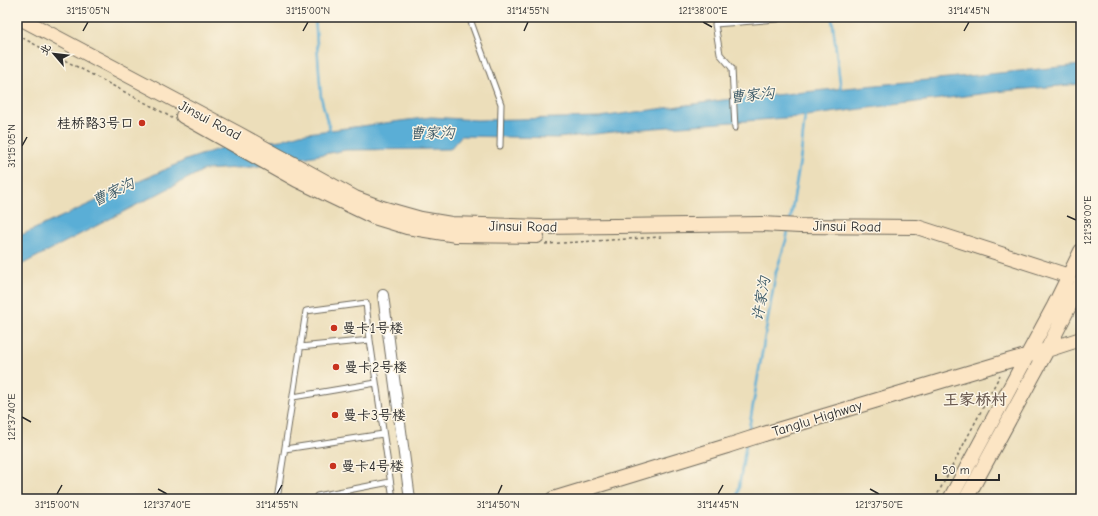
<svg xmlns="http://www.w3.org/2000/svg" width="1098" height="516" viewBox="0 0 1098 516" font-family="'Comic Neue','LXGW WenKai TC',sans-serif">
<rect width="100%" height="100%" fill="#fcf5e5"/>
<filter id="ink" filterUnits="userSpaceOnUse"><feTurbulence type="fractalNoise" baseFrequency=".025" numOctaves="2"/><feDisplacementMap in="SourceGraphic" scale="8" xChannelSelector="R" yChannelSelector="G"/><feConvolveMatrix kernelMatrix="1 2 1 2 8 2 1 2 1" color-interpolation-filters="sRGB"/></filter>
<filter id="wash" filterUnits="userSpaceOnUse"><feTurbulence type="fractalNoise" baseFrequency=".012" numOctaves="4" result="noise"/><feDisplacementMap in="SourceGraphic" scale="16" xChannelSelector="R" yChannelSelector="G"/><feGaussianBlur stdDeviation="0.9" result="paint"/><feColorMatrix in="noise" values="0 0 0 0 0 0 0 0 0 0 0 0 0 0 0 0 0 1.4 0 .05"/><feComposite in="paint" operator="in"/></filter>
<g filter="url(#wash)">
<rect width="100%" height="100%" fill="#ecdeba"/>
<path fill="#5aaed6" stroke="#426c80" d="M1081 65V84L1004 91 798 117 642 129 557 138 461 136 450 149 346 150 253 167 204 170 17 267V237L186 160 227 146 281 140 300 134 431 117 477 120 600 117 723 100Z"/>
<g fill="none" stroke-linecap="round" stroke-linejoin="round">
<path stroke="#5aaed6" stroke-width="2.5" d="M315 17 321 97 326 117 331 133
M832 17 841 91
M790 222 801 154 805 114
M748 434 776 272 786 241 788 231
M737 499 746 444"/>
</g>
</g>
<g filter="url(#ink)">
<g fill="none" stroke-linecap="round" stroke-linejoin="round">
<defs>
<path id="lane" d="M471 17V22L501 104 500 146
M735 128 732 68 720 54 715 24 777 19V17
M300 347 370 340
M293 397 376 383
M285 449 383 434
M277 499 306 311 366 303 370 340 393 499
M317 499V496L390 482"/>
<path id="street" d="M383 295 410 499"/>
<path id="secondary" d="M18 17 237 133 355 198 382 208 421 219 451 224 542 227 762 224 800 226 917 227 1069 276
M183 116 297 180 374 217 407 227 456 235 537 236
M764 434 1008 361 1047 350 1081 339
M553 499 727 446
M950 499 1054 306 1081 251
M966 499 1047 350 1081 283"/>
</defs>
<use href="#lane" stroke="#6f6a5d" stroke-width="7"/>
<use href="#street" stroke="#6f6a5d" stroke-width="12"/>
<use href="#secondary" stroke="#6f6a5d" stroke-width="16"/>
<path stroke="#6f6a5d" stroke-width="1.5" stroke-dasharray="3 3" stroke-linecap="butt" d="M17 35 157 109 172 118
M1079 240 1081 235
M545 244 661 237
M935 499 1000 375"/>
<use href="#lane" stroke="#fff" stroke-width="5"/>
<use href="#street" stroke="#fff" stroke-width="10"/>
<use href="#secondary" stroke="#fce5c4" stroke-width="14"/>
<defs>
<path id="secondary-bridge" d="M727 446 764 434"/>
</defs>
<use href="#secondary-bridge" stroke="#6f6a5d" stroke-width="16" stroke-linecap="butt"/>
<use href="#secondary-bridge" stroke="#fce5c4" stroke-width="14"/>
</g>
</g>
<path fill="none" stroke="#2b2b2b" stroke-width="1.5" d="M703 22 712 27M83 31 88 22M303 31 308 22M524 31 528 22M964 31 969 22M22 146 27 137M1067 216 1076 220M22 417 31 422M158 489 167 494M870 489 879 494M57 494 62 485M277 494 282 485M498 494 502 485M718 494 723 485"/>
<g fill="#c8321e" stroke="#fcf5e5" stroke-width="1.5">
<circle cx="142" cy="123" r="4"/>
<circle cx="334" cy="328" r="4"/>
<circle cx="336" cy="367" r="4"/>
<circle cx="335" cy="415" r="4"/>
<circle cx="333" cy="466" r="4"/>
</g>
<g text-anchor="middle" stroke-width="3" stroke-linejoin="round" paint-order="stroke">
<g font-size="14" fill="#2b2b2b" stroke="#fcf5e5">
<text transform="translate(210 120) rotate(28)" y="5">Jinsui Road</text>
<text transform="translate(523 226) rotate(1)" y="5">Jinsui Road</text>
<text transform="translate(847 226) rotate(1)" y="5">Jinsui Road</text>
<text transform="translate(817 418) rotate(-17)" y="5">Tanglu Highway</text>
</g>
<g font-size="14" fill="#2b2b2b" stroke="#fcf5e5" text-anchor="start">
<text x="134" y="128" text-anchor="end">桂桥路3号口</text>
<text x="342" y="333">曼卡1号楼</text>
<text x="344" y="372">曼卡2号楼</text>
<text x="343" y="420">曼卡3号楼</text>
<text x="341" y="471">曼卡4号楼</text>
</g>
<g font-size="15" font-style="italic" fill="#3b5967" stroke="#fcf5e5">
<text transform="translate(752 95) rotate(-6)" y="5">曹家沟</text>
<text x="432" y="138">曹家沟</text>
<text transform="translate(113 192) rotate(-26)" y="5">曹家沟</text>
<text transform="translate(761 299) rotate(-80)" y="5">许家沟</text>
</g>
<g font-size="16" font-weight="bold" fill="#6c5c52" stroke="#fcf5e5">
<text x="975" y="405">王家桥村</text>
</g>
</g>
<rect width="1098" height="516" fill="none" stroke="#fcf5e5" stroke-width="44"/>
<g transform="translate(54 54) rotate(298)" stroke="#fcf5e5" stroke-width="3" paint-order="stroke">
<path d="M0-3L7 15L0 10L-7 15Z" fill="#2b2b2b"/>
<text y="-6" font-size="11" font-weight="bold" text-anchor="middle" fill="#2b2b2b">北</text>
</g>
<path d="M936 474v6h63v-6" fill="none" stroke="#2b2b2b" stroke-width="2"/>
<text x="942" y="474" font-size="12" fill="#2b2b2b" stroke="#fcf5e5" stroke-width="3" paint-order="stroke">50 m</text>
<rect x="22" y="22" width="1054" height="472" fill="none" stroke="#2b2b2b" stroke-width="1.5"/>
<g font-size="10" text-anchor="middle" fill="#2b2b2b">
<text x="88" y="14">31°15'05"N</text>
<text x="308" y="14">31°15'00"N</text>
<text x="528" y="14">31°14'55"N</text>
<text x="703" y="14">121°38'00"E</text>
<text x="969" y="14">31°14'45"N</text>
<text transform="translate(11 146) rotate(-90)" y="4">31°15'05"N</text>
<text transform="translate(1087 220) rotate(-90)" y="4">121°38'00"E</text>
<text transform="translate(11 417) rotate(-90)" y="4">121°37'40"E</text>
<text x="57" y="508">31°15'00"N</text>
<text x="167" y="508">121°37'40"E</text>
<text x="277" y="508">31°14'55"N</text>
<text x="498" y="508">31°14'50"N</text>
<text x="718" y="508">31°14'45"N</text>
<text x="879" y="508">121°37'50"E</text>
</g>
</svg>
